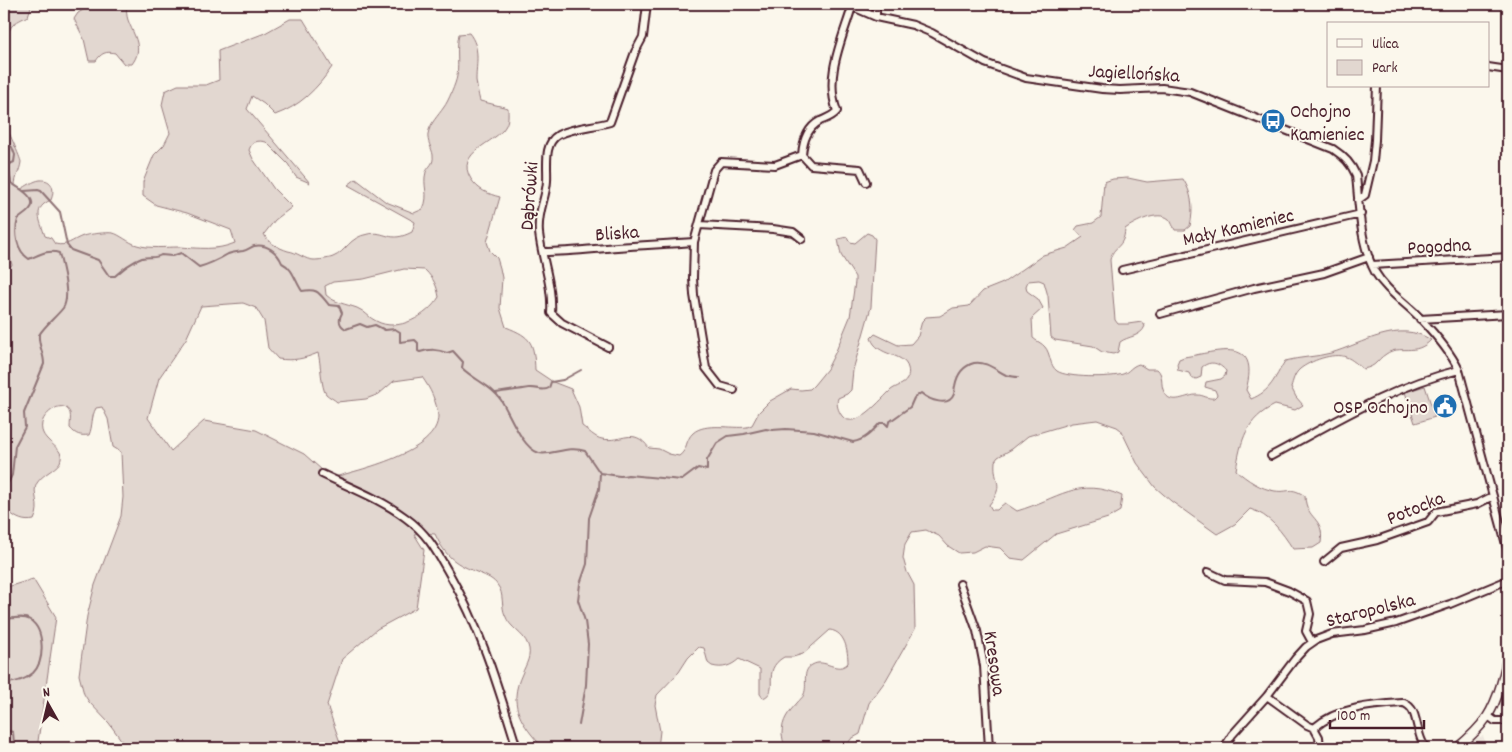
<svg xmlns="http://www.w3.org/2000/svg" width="1512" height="752" viewBox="0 0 1512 752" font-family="Dekko,sans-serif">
<rect width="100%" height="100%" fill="#fbf7ec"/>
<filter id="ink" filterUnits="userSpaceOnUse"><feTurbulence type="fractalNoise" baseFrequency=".02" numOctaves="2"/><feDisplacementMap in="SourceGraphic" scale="10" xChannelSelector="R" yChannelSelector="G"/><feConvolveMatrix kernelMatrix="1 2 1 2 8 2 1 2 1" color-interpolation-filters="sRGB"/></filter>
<g filter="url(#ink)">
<path fill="#eee7de" d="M1483 736 1488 748H1465L1474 739Z"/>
<path fill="#e2d7d0" stroke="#967b7e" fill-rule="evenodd" d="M4 4H32L28 16C9 25 12 25 4 43Z
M93 4H126C127 9 126 15 128 20 134 36 144 48 132 64H124L115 53C106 51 101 53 96 61H89L84 39 74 19 78 13Z
M290 19H303L332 67C317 89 300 106 275 115L264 104 252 96 247 109 310 183 296 177 288 164 266 142C258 140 252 141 249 150L253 159 274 189 292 207 275 220 264 234C268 243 279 248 288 251 297 252 305 260 314 260 318 260 328 259 333 257 346 252 349 237 368 234 386 230 389 244 412 232L415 222 348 185 356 179 386 202 414 213 423 209C430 194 422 186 426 172 429 165 434 165 433 155 432 148 427 142 428 134 430 123 438 116 444 107 448 102 456 83 457 76 459 62 456 48 459 34L469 33C481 48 476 63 476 80 477 87 478 94 480 101L508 108C508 114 509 121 505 127 496 143 454 152 471 179 478 190 488 194 500 197L487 242 490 251 497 258 500 268 502 278 500 308 506 327C532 337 534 343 535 370L553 382 571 389 579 407 582 426C588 430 595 438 602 439 622 443 633 426 649 448L659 449 669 454 679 456C688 450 685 440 693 433 705 422 732 429 747 427L752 425 759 412 770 401 791 389 801 390 810 389 814 385 827 369 836 351 850 317 855 282V277L841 255 838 239 847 237 850 242 855 243 867 233 872 235 875 239 871 307 853 370 851 390 847 394 838 398C836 405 838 410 842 416 855 432 882 398 891 390 896 386 904 385 907 379 909 376 909 371 908 368 904 352 877 357 871 338L875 334 898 345 911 344 918 336 922 321 926 317 940 316 953 308 969 306 983 291 1003 283 1043 255 1067 248 1083 237 1075 230 1078 226 1093 223 1101 217 1104 182 1113 179 1128 178 1147 182 1183 179C1192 193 1194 209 1190 226L1185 230H1175C1173 227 1172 222 1169 219 1158 210 1135 222 1125 229 1124 249 1113 245 1110 260L1115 320 1118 324H1128L1142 322 1145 326C1141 337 1128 336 1120 342L1118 352 1113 354 1102 352 1093 346 1055 340 1051 337 1048 296 1044 282 1039 280 1028 281 1026 286 1027 291 1038 299 1043 308 1032 318 1033 338C1036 341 1042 343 1045 347 1051 354 1049 365 1057 371 1067 378 1110 378 1123 374 1129 372 1131 366 1139 364L1147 369H1157C1164 375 1160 384 1164 392 1171 407 1187 394 1198 395 1203 395 1208 399 1214 398L1217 395 1215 390 1205 387 1206 382 1221 379 1225 376 1226 371C1219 363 1211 360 1202 367L1201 377 1196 379 1191 377 1189 373 1178 370 1177 364 1179 359 1184 357C1217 352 1261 335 1246 390L1251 399C1271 391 1274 379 1285 361 1300 357 1316 357 1331 353 1362 344 1399 319 1431 340 1415 357 1400 344 1386 354 1375 361 1378 366 1363 369 1358 365 1352 359 1346 357 1333 352 1310 361 1300 369 1294 374 1293 381 1291 387L1296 397 1303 405 1295 410 1275 405C1246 419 1241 440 1236 470 1247 480 1261 489 1275 491 1290 493 1290 486 1305 496 1306 521 1325 516 1321 543L1313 548 1293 549C1282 532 1270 515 1250 509L1235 524 1217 534 1171 501 1155 487 1137 463 1121 430 1117 427 1097 420 1072 423 1028 436 1012 449 998 457 995 461C993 484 1006 483 989 505L992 510H997L1001 506 1005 503 1017 511C1058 499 1078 476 1122 496L1120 511 1108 518 1056 534 1024 560 1010 558 1000 548 985 546 973 552 959 553 948 546 939 536 926 530 912 532 905 544 903 558 907 572 914 585 915 629 886 680 869 703 860 734 851 739 845 748H826L822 746 815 748H787C783 743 783 740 782 734 782 720 788 713 797 703 799 700 803 698 804 694 808 685 801 671 812 665 825 657 837 675 848 663 848 650 845 632 830 630L803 654 793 657H784C760 671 781 691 763 698L760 694V669L739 659C731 666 723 669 712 666L708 663 704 648 699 647 688 658 679 672 657 695 655 705 660 731 658 748H543C522 724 507 706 522 674 526 664 532 656 528 645 523 632 510 629 505 615 501 607 504 593 498 586 494 579 486 576 479 573 456 564 446 558 435 534L422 533 414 534 424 550 416 608 377 629 342 659 327 705 342 748H127L109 723 89 702 84 694 79 675 87 616 95 585 121 516 123 497 121 452 113 447 108 419 102 407 96 408C91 417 93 426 89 435 80 436 76 435 70 428 70 424 71 417 70 413 64 399 47 411 43 420 35 441 64 445 61 459 60 468 43 473 37 483 31 493 42 505 34 520 24 522 17 519 9 512L8 497 4 492V270L12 265 10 258 4 253V122C7 128 21 159 21 162 20 171 15 177 15 186L21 189C27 186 33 181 40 180 53 179 55 190 51 200 32 208 40 220 45 236L51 238 55 244C67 247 72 240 83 236 89 234 107 232 113 233 119 234 129 243 137 245 150 249 165 247 179 247 199 248 216 251 235 243L231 230 187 213 156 205 143 196V182L154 155 164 145 170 133 162 105 165 91 178 85H206L219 80 218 51 265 33ZM404 269 425 270C434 279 437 286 439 297 427 316 398 333 376 321 369 318 365 311 357 308 346 304 335 303 326 295L325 286 333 282 364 279ZM243 303 256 308 264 321 268 348 278 359C294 361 303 359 318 353 321 363 321 388 326 394 329 397 334 399 337 402L366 399 379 394 394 381 422 377C430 388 437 402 438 416 438 453 358 470 331 478L304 454 256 430 204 421 171 451 148 418 159 378 186 339 201 306Z
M1425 386 1435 417 1415 423 1405 392Z
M33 579 56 617 37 748H4V588Z"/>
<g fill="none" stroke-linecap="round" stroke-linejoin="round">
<path stroke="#907477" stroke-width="2" d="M4 142 12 147 15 155 14 162 8 165 11 183C19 188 39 199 30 209 27 213 22 216 18 219 14 233 16 250 29 259 39 255 48 249 59 253 62 266 71 296 63 308 56 317 45 325 39 335 38 345 44 353 44 364L24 413 25 427 15 446 12 475 8 483 4 487
M24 191 38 190 41 191 60 212 67 245 71 250 79 253 98 260 109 276H115C123 269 131 262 142 258 148 256 155 259 161 255L172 256 181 253 199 267C210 264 218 260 228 254 233 252 238 252 243 251 247 250 251 247 254 246 267 243 278 253 282 263 293 268 295 281 302 291 318 288 319 293 329 305L339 306 342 313C338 320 339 325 346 329L360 324 367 327 375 325 385 330 395 329 400 332V342L415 340 418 343V351L420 352C430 349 437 349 447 353L453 351 463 362 462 368C474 380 491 385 501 400 510 414 522 448 539 453 551 456 568 445 585 451L600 473 599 489 589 518 587 564 580 584 578 600 585 621 588 644 586 685 579 725
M496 393C507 391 518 390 529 388 537 387 542 392 549 388L551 382 563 380 581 370
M600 473C613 474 615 478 628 475L682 480 698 468 707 470V460L717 443 728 436 744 434 766 429 772 430 786 429 814 431 853 442C865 440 872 432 880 423H885L888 426 889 422 910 407 914 398 921 393C929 400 949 408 954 394 955 391 954 388 955 386 957 375 963 366 974 363 987 361 995 370 1006 375 1010 376 1014 377 1018 377
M4 619C12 619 23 615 30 620 45 630 45 661 33 673 25 680 14 683 4 683
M4 727 8 731 13 732 14 744 17 748"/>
<defs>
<path id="minor" d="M846 4 876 17 913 25 932 33 985 63 1026 78 1102 89 1120 90 1162 88 1190 92 1333 149C1344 156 1351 163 1356 175 1359 206 1360 244 1375 272 1386 291 1406 303 1420 318 1435 334 1450 351 1459 370L1508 552
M876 4V17
M1488 67 1508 70
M802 155 811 165 860 169 866 182
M1358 200 1365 195 1373 161 1375 140 1377 86
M699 225 773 229 793 232 802 239
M543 252C568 252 592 249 617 247 643 245 668 244 694 242
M1372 265 1508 257
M1122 270 1361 214
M1160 314 1254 288 1324 273 1369 257
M1420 319 1508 314
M608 347 562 323 551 313C553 286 542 260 539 233 537 212 546 199 547 181 548 166 543 144 558 135 574 127 593 127 610 122L635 52 643 37 647 4
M734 390 720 386 706 368 694 295 693 278 694 242 714 170 721 162 775 165 802 155C803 141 807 128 820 121 827 118 832 117 837 111 824 77 842 40 852 7
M1271 456C1331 424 1392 386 1459 370
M322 474C349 487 381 499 406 518 428 534 437 552 450 575 482 631 498 687 517 748
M1324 562 1341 548 1377 540 1428 522 1436 512 1477 504 1493 496
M1208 572 1225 580 1265 582 1289 591 1307 601 1310 614 1306 631 1312 642
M960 584 977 631 984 666 989 748
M1267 696 1307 725 1314 728
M1488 716 1495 721H1508
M1314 728C1338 707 1373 705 1404 703 1416 708 1415 721 1419 732 1420 738 1423 743 1425 748
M1314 728 1319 737 1320 748
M107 746 108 748
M1224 748 1232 735 1267 696 1295 659 1306 647 1316 640 1332 634 1365 630 1396 623 1450 604 1508 580"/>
<path id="tertiary" d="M1457 748C1468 739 1479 729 1487 717 1498 700 1506 671 1508 651"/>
</defs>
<use href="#minor" stroke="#4a1f2b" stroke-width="10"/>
<use href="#tertiary" stroke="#4a1f2b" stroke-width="11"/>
<use href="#minor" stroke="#fbf7ec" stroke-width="6"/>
<use href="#tertiary" stroke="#fbf7ec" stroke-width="8"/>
</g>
</g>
<defs>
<symbol id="bus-disc" viewBox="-11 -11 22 22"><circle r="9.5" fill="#1f6fb2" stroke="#fbf7ec"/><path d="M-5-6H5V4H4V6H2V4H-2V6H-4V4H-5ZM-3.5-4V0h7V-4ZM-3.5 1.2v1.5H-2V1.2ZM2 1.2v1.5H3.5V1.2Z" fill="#fff"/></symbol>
<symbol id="civic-disc" viewBox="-11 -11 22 22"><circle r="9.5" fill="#1f6fb2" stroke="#fbf7ec"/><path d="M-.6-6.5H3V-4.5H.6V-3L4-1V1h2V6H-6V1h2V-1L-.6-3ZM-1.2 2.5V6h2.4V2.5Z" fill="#fff"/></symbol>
</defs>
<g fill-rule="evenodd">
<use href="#bus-disc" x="1259" y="107" width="28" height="28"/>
<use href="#civic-disc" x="1431" y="392" width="28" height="28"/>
</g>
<g text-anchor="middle" stroke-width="4" stroke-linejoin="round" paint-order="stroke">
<g font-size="20" fill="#4a1f2b" stroke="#fbf7ec">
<text transform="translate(1134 72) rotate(3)" y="7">Jagiellońska</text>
<text transform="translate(528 196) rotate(-86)" y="7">Dąbrówki</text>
<text transform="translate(1238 226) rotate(-13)" y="7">Mały Kamieniec</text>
<text transform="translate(617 232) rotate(-4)" y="7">Bliska</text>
<text transform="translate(1439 245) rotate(-3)" y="7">Pogodna</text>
<text transform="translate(1415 507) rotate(-22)" y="7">Potocka</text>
<text transform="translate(1370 609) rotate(-14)" y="7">Staropolska</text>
<text transform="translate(996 663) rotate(82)" y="7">Kresowa</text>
</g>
<g font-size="20" fill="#4a1f2b" stroke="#fbf7ec" text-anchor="start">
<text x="1290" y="117">Ochojno<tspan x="1290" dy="23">Kamieniec</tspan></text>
<text x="1428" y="413" text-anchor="end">OSP Ochojno</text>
</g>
</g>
<rect width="1512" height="752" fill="none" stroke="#fbf7ec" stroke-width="20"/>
<rect x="10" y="10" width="1492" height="732" fill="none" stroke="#4a1f2b" stroke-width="2" filter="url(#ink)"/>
<rect x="1327" y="22" width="162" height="65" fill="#fbf7ec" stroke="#b4a19f"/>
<rect x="1337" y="39" width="25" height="8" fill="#fbf7ec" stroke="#b4a19f"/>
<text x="1372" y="48" font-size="15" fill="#4a1f2b">Ulica</text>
<rect x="1337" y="60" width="25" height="15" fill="#e2d7d0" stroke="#b4a19f"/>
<text x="1372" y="72" font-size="15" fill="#4a1f2b">Park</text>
<g transform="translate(48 704) rotate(352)" stroke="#fbf7ec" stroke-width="4" paint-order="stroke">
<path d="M0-4L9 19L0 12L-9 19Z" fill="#4a1f2b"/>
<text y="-8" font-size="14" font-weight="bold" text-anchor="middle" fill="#4a1f2b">N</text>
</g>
<path d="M1330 720v8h94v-8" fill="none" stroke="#4a1f2b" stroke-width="2.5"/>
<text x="1337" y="720" font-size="15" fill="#4a1f2b" stroke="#fbf7ec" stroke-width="4" paint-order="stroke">100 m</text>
</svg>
